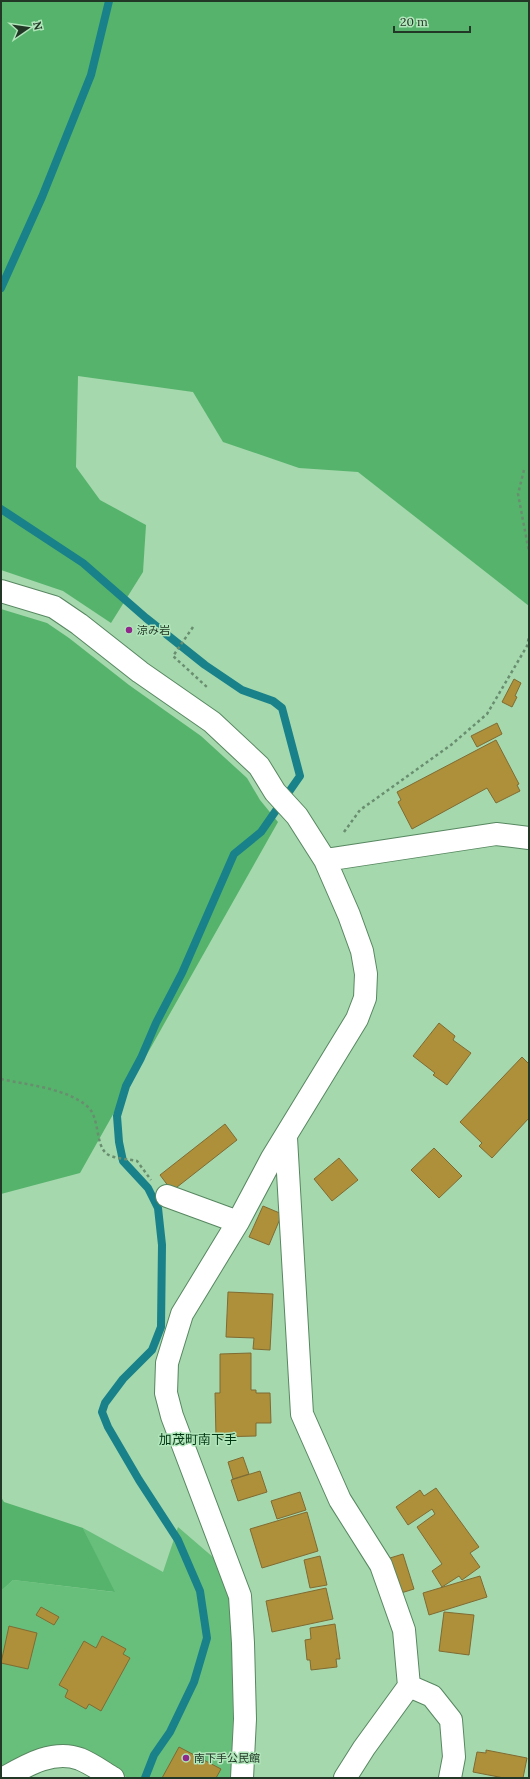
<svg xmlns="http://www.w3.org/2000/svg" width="530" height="1779" viewBox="0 0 530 1779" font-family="Lora,'Noto Sans JP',serif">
<rect width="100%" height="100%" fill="#a5d8ad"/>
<path fill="#68bf7b" d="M178 1527 214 1558 229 1598 232 1644 233 1718 231 1778H128L83 1752 1 1771V1591L13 1580 114 1592 83 1528 163 1572Z"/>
<path fill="#56b36c" d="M1 1H529V606L358 472 299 468 223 442 193 392 78 376 76 467 100 500 146 525 143 572 111 623 63 591 1 570Z
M1 609 47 623 69 638 129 685 201 736 247 778 260 800 278 822 80 1173 1 1194Z
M1 1497 4 1502 83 1528 115 1592 13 1580 1 1591Z"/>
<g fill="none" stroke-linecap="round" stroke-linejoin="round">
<path stroke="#198189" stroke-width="8" d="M1 288 42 197 91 75 109 1
M1 509 83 563 146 618 205 665 242 690 273 701 282 708 300 776 261 832 234 854 182 973 156 1023 141 1058 126 1086 117 1116 119 1142 123 1161 148 1188 158 1208 162 1245 161 1327 152 1350 123 1379 105 1403 102 1412 108 1427 139 1480 178 1540 200 1591 207 1638 194 1682 170 1732 154 1755 145 1778"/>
</g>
<path fill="#ae903b" stroke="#7f6b32" d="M514 679 521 683 515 696 517 697 512 707 502 702Z
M497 723 502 734 477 747 471 736Z
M496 740 519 784 517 785 520 791 496 803 487 788 412 829 398 802 401 800 397 792Z
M439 1023 455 1036 453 1040 471 1053 447 1085 433 1075 435 1073 413 1056Z
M522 1057 529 1064V1118L492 1158 479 1146 482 1143 460 1122Z
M225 1124 237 1140 172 1191 160 1175Z
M434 1148 462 1176 439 1198 411 1170Z
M339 1158 358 1180 332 1201 314 1179Z
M263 1206 282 1214 269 1245 249 1237Z
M228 1292 273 1294 270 1350 253 1349 254 1338 226 1337Z
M251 1353V1390H256V1393H270L271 1423H256V1436L216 1437 215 1393H220V1354Z
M243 1457 249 1474 233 1479 228 1462Z
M260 1471 267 1492 238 1501 231 1480Z
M436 1488 479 1547 470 1553 480 1567 462 1580 459 1576 442 1587 432 1571 442 1564 417 1527 435 1514 432 1509 408 1525 396 1507 420 1490 424 1496Z
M300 1492 306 1510 277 1519 271 1501Z
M307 1512 318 1551 262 1568 250 1529Z
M403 1554 414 1589 401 1593 390 1558Z
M320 1556 327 1585 310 1588 304 1560Z
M480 1576 487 1597 429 1615 423 1593Z
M326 1588 333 1619 272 1632 266 1601Z
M41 1607 59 1617 54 1625 36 1615Z
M444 1612 474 1615 469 1655 439 1651Z
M335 1624 340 1659H336L337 1667 311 1670 310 1660H307L305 1640 311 1639 310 1628Z
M9 1626 37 1633 28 1669 1 1663Z
M102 1636 126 1649 123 1654 130 1658 101 1711 89 1704 86 1709 65 1697 68 1690 59 1685 84 1641 96 1648Z
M179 1747 221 1769 216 1778H162Z
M486 1750 527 1758 523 1778H504L473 1772 477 1752 486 1753Z"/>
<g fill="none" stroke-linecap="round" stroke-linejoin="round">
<defs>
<path id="street" d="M1 591 54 607 79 624 140 672 212 722 259 766 275 792 297 816 325 860 349 915 362 951 366 974 365 998 357 1019 272 1158 238 1222 182 1314 167 1363 166 1393 172 1416 240 1596 243 1643 245 1719 242 1778
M325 860 496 834 529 838
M286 1138 302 1414 340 1500 381 1565 404 1630 409 1686 364 1748 345 1778
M167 1196 238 1222
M409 1686 432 1696 451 1720 454 1757 450 1778
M4 1778C27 1765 54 1749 80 1759 92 1764 103 1772 113 1778"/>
</defs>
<use href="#street" stroke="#578760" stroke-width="24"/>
<path stroke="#698e6f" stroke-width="2.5" stroke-dasharray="3 3" stroke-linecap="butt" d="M524 470 518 494 529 552
M193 627 173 656 208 688
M344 832 360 810 451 745 487 714 527 646 529 637
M1 1079C27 1085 67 1088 88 1107 100 1118 95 1145 107 1154 115 1159 128 1159 137 1161L151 1180"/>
<use href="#street" stroke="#fff" stroke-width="22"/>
</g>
<g fill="#90288c" stroke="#b1e5ba" stroke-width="1.5">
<circle cx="129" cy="630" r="4"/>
<circle cx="186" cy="1758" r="4"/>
</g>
<g text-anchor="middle" stroke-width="3" stroke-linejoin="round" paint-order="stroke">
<g font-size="11" fill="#223726" stroke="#b1e5ba" text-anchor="start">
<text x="137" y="634">涼み岩</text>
<text x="194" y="1762">南下手公民館</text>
</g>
<g font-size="13" fill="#023613" stroke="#b1e5ba">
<text x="198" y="1444">加茂町南下手</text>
</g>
</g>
<rect width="530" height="1779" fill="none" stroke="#223726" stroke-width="4"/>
<g transform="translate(28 28) rotate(77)" stroke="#b1e5ba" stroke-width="3" paint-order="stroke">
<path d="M0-3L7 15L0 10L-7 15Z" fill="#223726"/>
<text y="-6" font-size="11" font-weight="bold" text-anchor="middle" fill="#223726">N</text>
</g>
<path d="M394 26v6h76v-6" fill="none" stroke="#223726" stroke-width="2"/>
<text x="400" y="26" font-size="12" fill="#223726" stroke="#b1e5ba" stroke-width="3" paint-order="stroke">20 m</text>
</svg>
